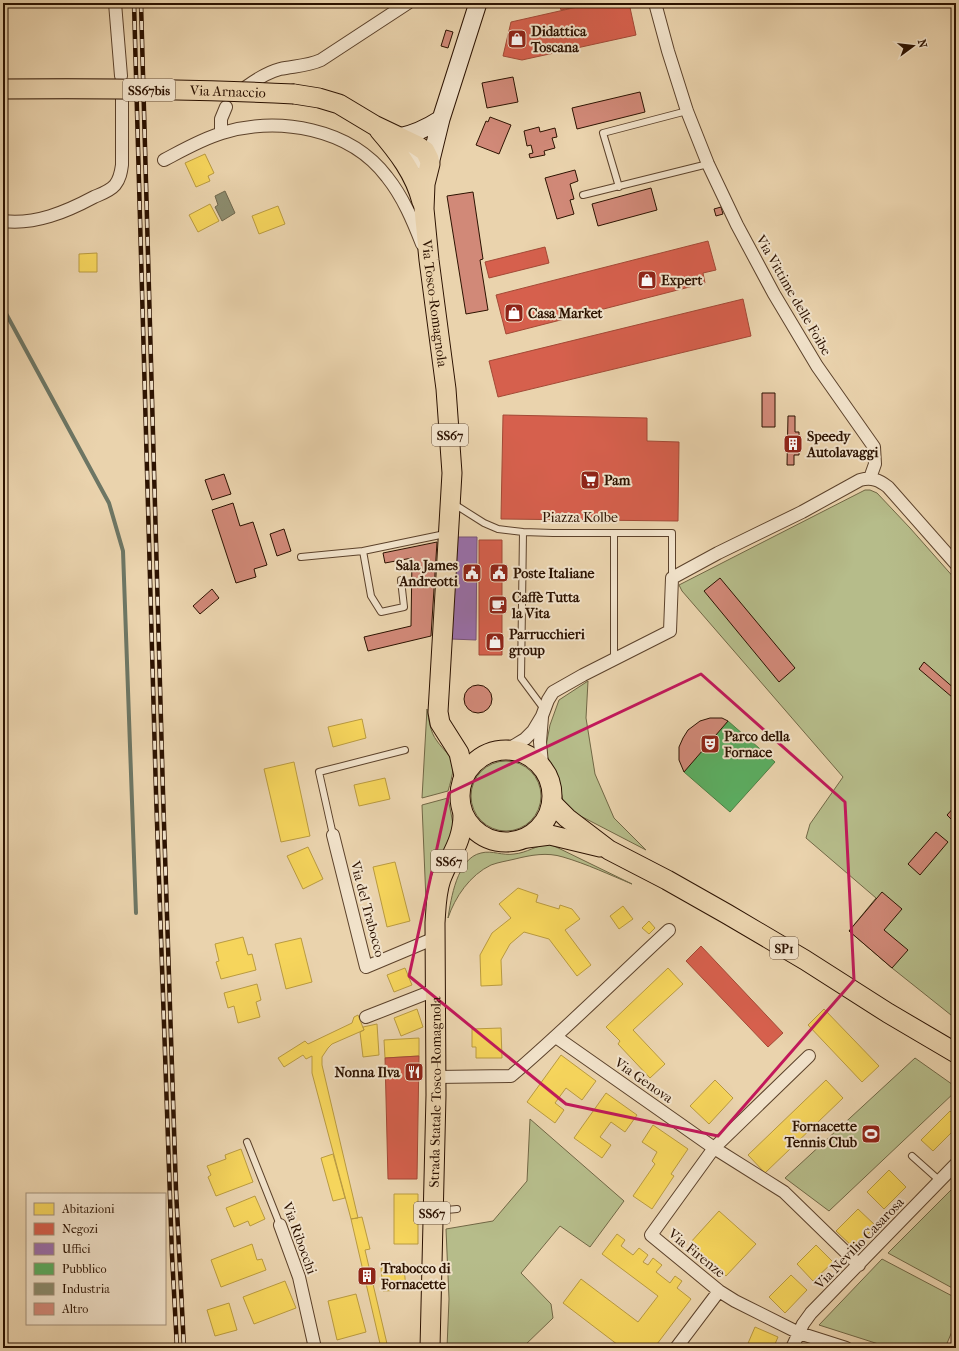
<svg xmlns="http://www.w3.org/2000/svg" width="959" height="1351" viewBox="0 0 959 1351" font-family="'IM FELL French Canon',serif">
<rect width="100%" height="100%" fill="#ead3ad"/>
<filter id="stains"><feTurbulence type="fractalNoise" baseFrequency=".005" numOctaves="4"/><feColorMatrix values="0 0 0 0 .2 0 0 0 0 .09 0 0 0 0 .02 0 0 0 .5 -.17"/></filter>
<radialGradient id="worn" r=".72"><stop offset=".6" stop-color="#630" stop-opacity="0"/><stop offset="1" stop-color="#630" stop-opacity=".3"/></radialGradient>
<path fill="#b6bc8a" stroke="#716745" d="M865 490H870L877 493 910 528 956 580V1019L892 968 849 931 876 898 806 838 810 824 843 777 682 591 679 585Z
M588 681 586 718 595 774 614 818 646 850 569 810 564 805 559 783 545 751 550 725 559 700Z
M427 709C429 720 430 732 437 741 443 750 452 755 453 767 453 775 450 784 448 791L422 798Z
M471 796a35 35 0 1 1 70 0a35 35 0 1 1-70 0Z
M448 798 454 829 435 874 426 901 422 805Z
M550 844 632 884C610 875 587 864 563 857 547 852 531 855 515 859 507 861 499 862 491 865 470 875 455 897 448 918 451 899 457 858 481 853 492 850 503 856 514 854 527 853 536 845 550 844Z
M915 1058 956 1087V1091L829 1211 785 1178Z
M530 1119 624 1201 590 1247 560 1226 521 1273 551 1304 553 1318 522 1348H447L449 1299 446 1229 493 1221 527 1181Z
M956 1185V1290L888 1253Z
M882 1259 956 1298V1322L945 1348H891L819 1325Z"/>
<path fill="#f6d55c" stroke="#b99a40" d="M205 154 214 173 208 176 210 181 196 187 185 163Z
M210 204 219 221 198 232 189 215Z
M278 206 285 224 259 234 252 216Z
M97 253V272H79V254Z
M362 719 366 738 333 747 328 727Z
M294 762 310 836 281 842 264 769Z
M385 778 390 799 359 806 354 785Z
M308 847 323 879 303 889 287 856Z
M395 862 410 921 387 927 373 867Z
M518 888 538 895 536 902 559 909 560 905 572 909 580 919 565 930 591 965 577 976 549 939 524 932 510 944 501 960 502 985 481 986 480 955 492 933 511 918 499 904Z
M623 906 633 919 619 929 610 916Z
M649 921 655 928 649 934 642 928Z
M243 937 248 955 252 954 256 970 221 979 216 962 219 961 215 944Z
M301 938 312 982 286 989 275 944Z
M405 968 412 985 394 992 387 975Z
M668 968 683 984 633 1030 665 1064 650 1078 618 1044 620 1041 606 1027Z
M257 984 261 1000 256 1002 260 1017 238 1023 234 1006 228 1008 224 993Z
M417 1009 423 1027 401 1036 394 1018Z
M824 1009 879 1066 862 1082 808 1025Z
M358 1015 364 1030 332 1044 328 1048 322 1057V1065L358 1218 351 1219 312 1073V1056L306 1059 303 1055 284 1067 278 1058 305 1041 308 1044 352 1023 354 1017Z
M377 1024 379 1055 363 1057 360 1032 364 1030 363 1027Z
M501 1028 502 1058H476V1047H472V1029Z
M419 1038V1056L385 1058 384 1040Z
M561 1055 596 1081 582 1100 566 1088 555 1103 564 1110 555 1123 527 1102Z
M715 1080 733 1098 709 1124 690 1106Z
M826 1080 843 1098 765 1173 748 1155Z
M606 1093 637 1115 625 1132 611 1122 600 1137 611 1145 602 1158 574 1138Z
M950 1111 956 1117V1128L933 1151 921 1140Z
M653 1125 688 1149 671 1174 674 1176 652 1209 633 1196 655 1164 652 1161 657 1152 642 1142Z
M241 1149 253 1182 216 1196 208 1177 211 1175 207 1166 226 1159 225 1155Z
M333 1154 345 1198 333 1201 321 1158Z
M889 1170 906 1187 884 1209 867 1192Z
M394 1194H418V1244H394Z
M255 1196 265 1219 250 1226 248 1221 234 1227 226 1208Z
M858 1209 876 1226 854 1248 836 1231Z
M719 1211 756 1244 726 1276 690 1243Z
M362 1217 370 1249 365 1250 388 1348H381L351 1219Z
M617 1234 625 1240 621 1246 633 1255 639 1248 648 1255 643 1262 648 1265 653 1258 662 1265 656 1272 670 1283 675 1276 682 1281 677 1288 691 1299 654 1348H622L563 1303 581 1279 638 1322 658 1296 602 1254Z
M252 1244 257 1260 262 1259 266 1270 221 1287 211 1260Z
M816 1245 833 1262 813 1281 797 1264Z
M404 1266 406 1290 383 1291 381 1268Z
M791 1275 807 1290 785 1313 769 1297Z
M285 1281 296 1308 254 1324 243 1297Z
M356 1294 366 1332 337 1340 328 1301Z
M229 1303 237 1330 215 1336 207 1310Z
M755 1327 778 1337 775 1344 778 1345 777 1348H746Z"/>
<path fill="#d6604d" stroke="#a34936" d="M559 3H595L561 10Z
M595 3H629L636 35 522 60 503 56 511 22Z
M708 241 716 270 703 273 705 283 506 334 496 295Z
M545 247 549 263 489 278 485 262Z
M743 299 751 336 498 397 489 361Z
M503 415 647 418V441L679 442 678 521 501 519Z
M479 540H502V655H479Z
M701 946 783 1033 768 1047 686 961Z
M419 1056 417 1179H388L385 1058Z"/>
<path fill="#9970ab" stroke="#785478" d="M456 537H477L476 640 451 639Z"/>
<path fill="#5aae61" stroke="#4c7f44" d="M728 721 775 762 730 812 684 772Z"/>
<path fill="#8c8c6e" stroke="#6f674d" d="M225 191 235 213 222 221 215 207 218 205 215 196Z"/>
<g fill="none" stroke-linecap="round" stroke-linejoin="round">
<path stroke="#6d7664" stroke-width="4" d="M3 308 109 503 123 551 136 913"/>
</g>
<path fill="#d18978" stroke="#2c1200" d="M446 30 453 32 448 48 441 46Z
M513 77 518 102 487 108 482 83Z
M640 92 645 112 577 129 572 108Z
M490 117 511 125 499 154 476 145 486 121 488 122Z
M539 127 540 132 555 128 557 137 552 138 555 148 544 151 545 155 530 158 529 154 533 153 531 145 527 146 524 131Z
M575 170 578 181 570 184 574 199 570 200 574 214 557 219 545 178Z
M651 188 657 210 598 226 592 204Z
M473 192 483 259 480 260 488 310 466 314 447 196Z
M721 207 723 214 716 216 714 209Z
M762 393H775V427H762Z
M788 416H795V432H799V455H794V465H787Z
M224 474 231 494 212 500 205 480Z
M233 503 240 526 253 522 267 565 254 569 256 577 236 583 212 510Z
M284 529 291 551 277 556 270 534Z
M437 542 431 636 368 651 364 637 411 626 412 558 385 563 383 553Z
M720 578 795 668 779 682 704 591Z
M212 589 219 598 200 614 193 606Z
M924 662 956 690V692L952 697 919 669Z
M464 699a14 14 0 1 1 28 0a14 14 0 1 1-28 0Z
M710 718H722L728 721 684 772 679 760V747L683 738 688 730 700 721Z
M956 805V824L947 815Z
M936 832 948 842 920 875 908 864Z
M882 892 902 909 884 930 908 950 892 968 849 931Z"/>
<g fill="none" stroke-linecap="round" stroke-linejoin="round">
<defs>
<path id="lane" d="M619 187 603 133 687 111
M583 195 708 164
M454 504 484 523 498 529 523 532 553 533H672V578
M523 532 521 678 544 709
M614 533V659
M301 557 363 551
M401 580 404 607 381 612 371 596 363 551 445 534
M333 835 319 772 405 750
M247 1142 280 1225
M912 1156 940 1181
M436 1211 457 1209"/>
<path id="street" d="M115 3 121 76
M655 3 668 51 687 111 708 164 737 225 774 294 817 366 874 447 875 464 870 478
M246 87C257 79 268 72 280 69 294 66 308 66 321 60L408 3
M221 133V119L226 107
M164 160C183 150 202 139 222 133 279 116 350 128 387 177 403 197 413 221 422 244
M3 221C35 225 66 212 94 197 101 194 110 191 115 185 120 179 121 172 122 165V99
M507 750 525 739 533 731 542 716 548 700 553 692 583 675 670 631 672 578 718 553 802 512 860 480C872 477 879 480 888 487L956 564
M542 764 540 742 542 717
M333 835 366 967 435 938
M366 1017 435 990
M556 1037 714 1148 784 1192 859 1265
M809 1056 714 1148 651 1235 719 1291 735 1301 799 1333 846 1348
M436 1077 511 1076C565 1030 616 979 669 930
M280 1225 299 1277 315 1348
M676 1348 719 1291
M792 1348 803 1324 811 1313 956 1164"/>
<path id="secondary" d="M399 137C415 134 427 128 441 119
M393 146 411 157 430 164 441 119 478 3"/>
<g id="primary">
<path id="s1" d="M294 94 319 98 339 104 374 125 416 145 425 151 429 159 430 164 425 184 424 209 429 260 446 389 452 473 438 712 440 723 459 753 464 776"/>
<path d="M379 130C398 152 415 174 422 202"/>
<circle cx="506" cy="796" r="46"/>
<path d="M552 803 567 818 609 850 667 880 727 914 805 960 888 1013 956 1053"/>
<path d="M527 838 550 835 600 847"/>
<path id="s2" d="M430 1348 436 1095 435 923C436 908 436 893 441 879 450 855 463 842 463 814"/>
</g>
</defs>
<use href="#lane" stroke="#5c422b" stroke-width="8"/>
<use href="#street" stroke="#5c422b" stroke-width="14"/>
<use href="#secondary" stroke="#2c1200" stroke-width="19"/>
<use href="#primary" stroke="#2c1200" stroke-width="21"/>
<use href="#lane" stroke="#f1e2ca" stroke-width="6"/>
<use href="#street" stroke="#f1e2ca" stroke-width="12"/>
<use href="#secondary" stroke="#f1e2ca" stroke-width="17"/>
<use href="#primary" stroke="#ead3ad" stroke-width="19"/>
<defs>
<path id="rail" d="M134 3 156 793 172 1255 177 1348
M141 3 163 793 176 1190 184 1348"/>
</defs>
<use href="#rail" stroke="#2c1200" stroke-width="4.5"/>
<use href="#rail" stroke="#f1e2ca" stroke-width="3" stroke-dasharray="9" stroke-linecap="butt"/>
<defs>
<g id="primary-bridge">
<path id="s3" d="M3 89C100 88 197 89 294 94"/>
</g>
</defs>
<use href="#primary-bridge" stroke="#2c1200" stroke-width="21" stroke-linecap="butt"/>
<use href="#primary-bridge" stroke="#ead3ad" stroke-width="19"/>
</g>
<path fill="none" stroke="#c2185b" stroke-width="3" stroke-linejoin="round" d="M701 674 845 802 854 980 718 1136 566 1104 409 976 449 793Z"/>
<defs>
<symbol id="shop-square" viewBox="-11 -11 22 22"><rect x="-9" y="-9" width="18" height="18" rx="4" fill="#8f2418" stroke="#f1e2ca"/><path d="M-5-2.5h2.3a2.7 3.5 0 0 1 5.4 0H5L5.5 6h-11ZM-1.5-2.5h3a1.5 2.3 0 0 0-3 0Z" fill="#fff"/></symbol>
<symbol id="building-square" viewBox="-11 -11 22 22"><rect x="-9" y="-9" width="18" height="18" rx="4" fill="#8f2418" stroke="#f1e2ca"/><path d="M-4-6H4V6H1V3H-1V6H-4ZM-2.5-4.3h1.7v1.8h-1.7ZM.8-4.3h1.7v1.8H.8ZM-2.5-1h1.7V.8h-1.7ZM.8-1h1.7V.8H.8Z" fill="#fff"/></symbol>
<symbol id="supermarket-square" viewBox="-11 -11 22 22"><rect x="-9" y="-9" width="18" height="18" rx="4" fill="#8f2418" stroke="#f1e2ca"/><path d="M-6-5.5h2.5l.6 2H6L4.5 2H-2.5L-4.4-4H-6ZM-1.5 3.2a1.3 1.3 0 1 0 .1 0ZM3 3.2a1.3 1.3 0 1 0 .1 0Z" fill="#fff"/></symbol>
<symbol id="civic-square" viewBox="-11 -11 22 22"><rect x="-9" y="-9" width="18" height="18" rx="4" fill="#8f2418" stroke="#f1e2ca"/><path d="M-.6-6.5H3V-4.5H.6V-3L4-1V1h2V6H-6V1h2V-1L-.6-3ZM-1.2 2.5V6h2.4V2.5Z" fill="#fff"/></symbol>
<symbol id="cafe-square" viewBox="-11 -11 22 22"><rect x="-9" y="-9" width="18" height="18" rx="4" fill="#8f2418" stroke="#f1e2ca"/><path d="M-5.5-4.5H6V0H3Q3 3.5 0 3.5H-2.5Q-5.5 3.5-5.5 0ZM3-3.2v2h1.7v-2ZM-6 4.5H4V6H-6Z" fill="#fff"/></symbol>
<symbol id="theatre-square" viewBox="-11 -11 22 22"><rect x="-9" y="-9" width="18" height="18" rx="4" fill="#8f2418" stroke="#f1e2ca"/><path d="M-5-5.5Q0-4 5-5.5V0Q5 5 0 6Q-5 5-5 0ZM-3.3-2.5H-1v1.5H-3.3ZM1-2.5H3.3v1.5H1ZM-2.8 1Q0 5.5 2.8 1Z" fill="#fff"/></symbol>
<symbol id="restaurant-square" viewBox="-11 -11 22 22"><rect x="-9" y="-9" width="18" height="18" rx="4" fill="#8f2418" stroke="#f1e2ca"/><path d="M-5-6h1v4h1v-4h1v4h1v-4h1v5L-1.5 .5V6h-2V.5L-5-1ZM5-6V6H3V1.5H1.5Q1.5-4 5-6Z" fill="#fff"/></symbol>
<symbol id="stadium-square" viewBox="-11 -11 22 22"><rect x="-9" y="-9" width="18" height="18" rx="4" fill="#8f2418" stroke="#f1e2ca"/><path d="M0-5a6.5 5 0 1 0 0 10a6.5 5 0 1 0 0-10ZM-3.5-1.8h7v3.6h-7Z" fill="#fff"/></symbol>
</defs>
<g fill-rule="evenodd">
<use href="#shop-square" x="506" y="28" width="22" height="22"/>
<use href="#shop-square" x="636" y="269" width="22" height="22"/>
<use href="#shop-square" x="503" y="302" width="22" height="22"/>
<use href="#building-square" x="782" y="433" width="22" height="22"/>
<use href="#supermarket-square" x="579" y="469" width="22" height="22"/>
<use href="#civic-square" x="461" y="562" width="22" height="22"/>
<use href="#civic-square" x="488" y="562" width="22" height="22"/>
<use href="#cafe-square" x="487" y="594" width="22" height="22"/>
<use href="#shop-square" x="484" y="631" width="22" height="22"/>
<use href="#theatre-square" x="699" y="733" width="22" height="22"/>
<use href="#restaurant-square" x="403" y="1061" width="22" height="22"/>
<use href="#stadium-square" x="860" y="1123" width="22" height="22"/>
<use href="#building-square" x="356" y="1265" width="22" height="22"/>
</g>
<g text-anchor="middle" stroke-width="4" stroke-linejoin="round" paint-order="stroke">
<g fill="#f1e2ca" stroke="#67503d" stroke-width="1">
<rect x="123" y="79" width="52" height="22" rx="3"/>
<rect x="432" y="424" width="36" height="22" rx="3"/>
<rect x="431" y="850" width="36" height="22" rx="3"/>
<rect x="770" y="937" width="28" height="22" rx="3"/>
<rect x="414" y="1202" width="36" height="22" rx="3"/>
</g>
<g font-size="13" font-weight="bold" fill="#2c1200">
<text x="149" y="95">SS67bis</text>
<text x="450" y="440">SS67</text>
<text x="449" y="866">SS67</text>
<text x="784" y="953">SP1</text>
<text x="432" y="1218">SS67</text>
</g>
<g font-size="14" font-weight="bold" fill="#2c1200" stroke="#f1e2ca" text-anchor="start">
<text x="531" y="36">Didattica<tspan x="531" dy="16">Toscana</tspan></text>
<text x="661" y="285">Expert</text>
<text x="528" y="318">Casa Market</text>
<text x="807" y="441">Speedy<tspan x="807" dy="16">Autolavaggi</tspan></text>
<text x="604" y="485">Pam</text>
<text x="458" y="570" text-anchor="end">Sala James<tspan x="458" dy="16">Andreotti</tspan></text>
<text x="513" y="578">Poste Italiane</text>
<text x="512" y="602">Caffè Tutta<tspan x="512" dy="16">la Vita</tspan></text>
<text x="509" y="639">Parrucchieri<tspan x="509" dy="16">group</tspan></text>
<text x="724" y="741">Parco della<tspan x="724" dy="16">Fornace</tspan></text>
<text x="400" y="1077" text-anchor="end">Nonna Ilva</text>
<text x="857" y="1131" text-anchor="end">Fornacette<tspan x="857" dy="16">Tennis Club</tspan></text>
<text x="381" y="1273">Trabocco di<tspan x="381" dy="16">Fornacette</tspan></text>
</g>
<g font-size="14" fill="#2c1200" stroke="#f1e2ca">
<text dy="5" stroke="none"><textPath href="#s3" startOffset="225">Via Arnaccio</textPath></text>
<text transform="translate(794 295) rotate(60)" y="5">Via Vittime delle Foibe</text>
<text dy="5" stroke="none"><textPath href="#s1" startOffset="299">Via Tosco-Romagnola</textPath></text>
<text x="580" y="522">Piazza Kolbe</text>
<text transform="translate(368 909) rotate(75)" y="5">Via del Trabocco</text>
<text transform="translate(644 1080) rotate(35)" y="5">Via Genova</text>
<text dy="5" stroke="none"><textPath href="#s2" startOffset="256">Strada Statale Tosco-Romagnola</textPath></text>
<text transform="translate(300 1238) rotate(70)" y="5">Via Ribocchi</text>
<text transform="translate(859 1243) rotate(-46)" y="5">Via Nevilio Casarosa</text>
<text transform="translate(697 1253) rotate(39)" y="5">Via Firenze</text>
</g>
</g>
<rect width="959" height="1351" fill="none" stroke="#ead3ad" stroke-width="16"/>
<rect x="4" y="4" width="951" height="1343" fill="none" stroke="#2c1200" stroke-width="2"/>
<rect x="8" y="8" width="943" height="1335" fill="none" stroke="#2c1200"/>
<rect x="26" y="1193" width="140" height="132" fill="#f1e2ca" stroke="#a28f79"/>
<rect x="34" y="1203" width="20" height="12" fill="#f6d55c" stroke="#a28f79"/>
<text x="62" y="1213" font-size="12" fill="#2c1200">Abitazioni</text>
<rect x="34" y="1223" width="20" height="12" fill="#d6604d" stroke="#a28f79"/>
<text x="62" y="1233" font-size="12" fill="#2c1200">Negozi</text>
<rect x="34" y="1243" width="20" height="12" fill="#9970ab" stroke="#a28f79"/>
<text x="62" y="1253" font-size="12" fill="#2c1200">Uffici</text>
<rect x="34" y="1263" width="20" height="12" fill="#5aae61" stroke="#a28f79"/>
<text x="62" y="1273" font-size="12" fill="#2c1200">Pubblico</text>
<rect x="34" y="1283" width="20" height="12" fill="#8c8c6e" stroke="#a28f79"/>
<text x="62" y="1293" font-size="12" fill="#2c1200">Industria</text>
<rect x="34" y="1303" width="20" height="12" fill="#d18978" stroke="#a28f79"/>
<text x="62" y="1313" font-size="12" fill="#2c1200">Altro</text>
<g transform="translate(913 46) rotate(75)" stroke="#f1e2ca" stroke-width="3" paint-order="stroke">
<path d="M0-3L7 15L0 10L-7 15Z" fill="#2c1200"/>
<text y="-6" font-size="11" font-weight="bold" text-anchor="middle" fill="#2c1200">N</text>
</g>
<rect width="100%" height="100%" filter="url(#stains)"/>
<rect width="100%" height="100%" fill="url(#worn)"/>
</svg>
